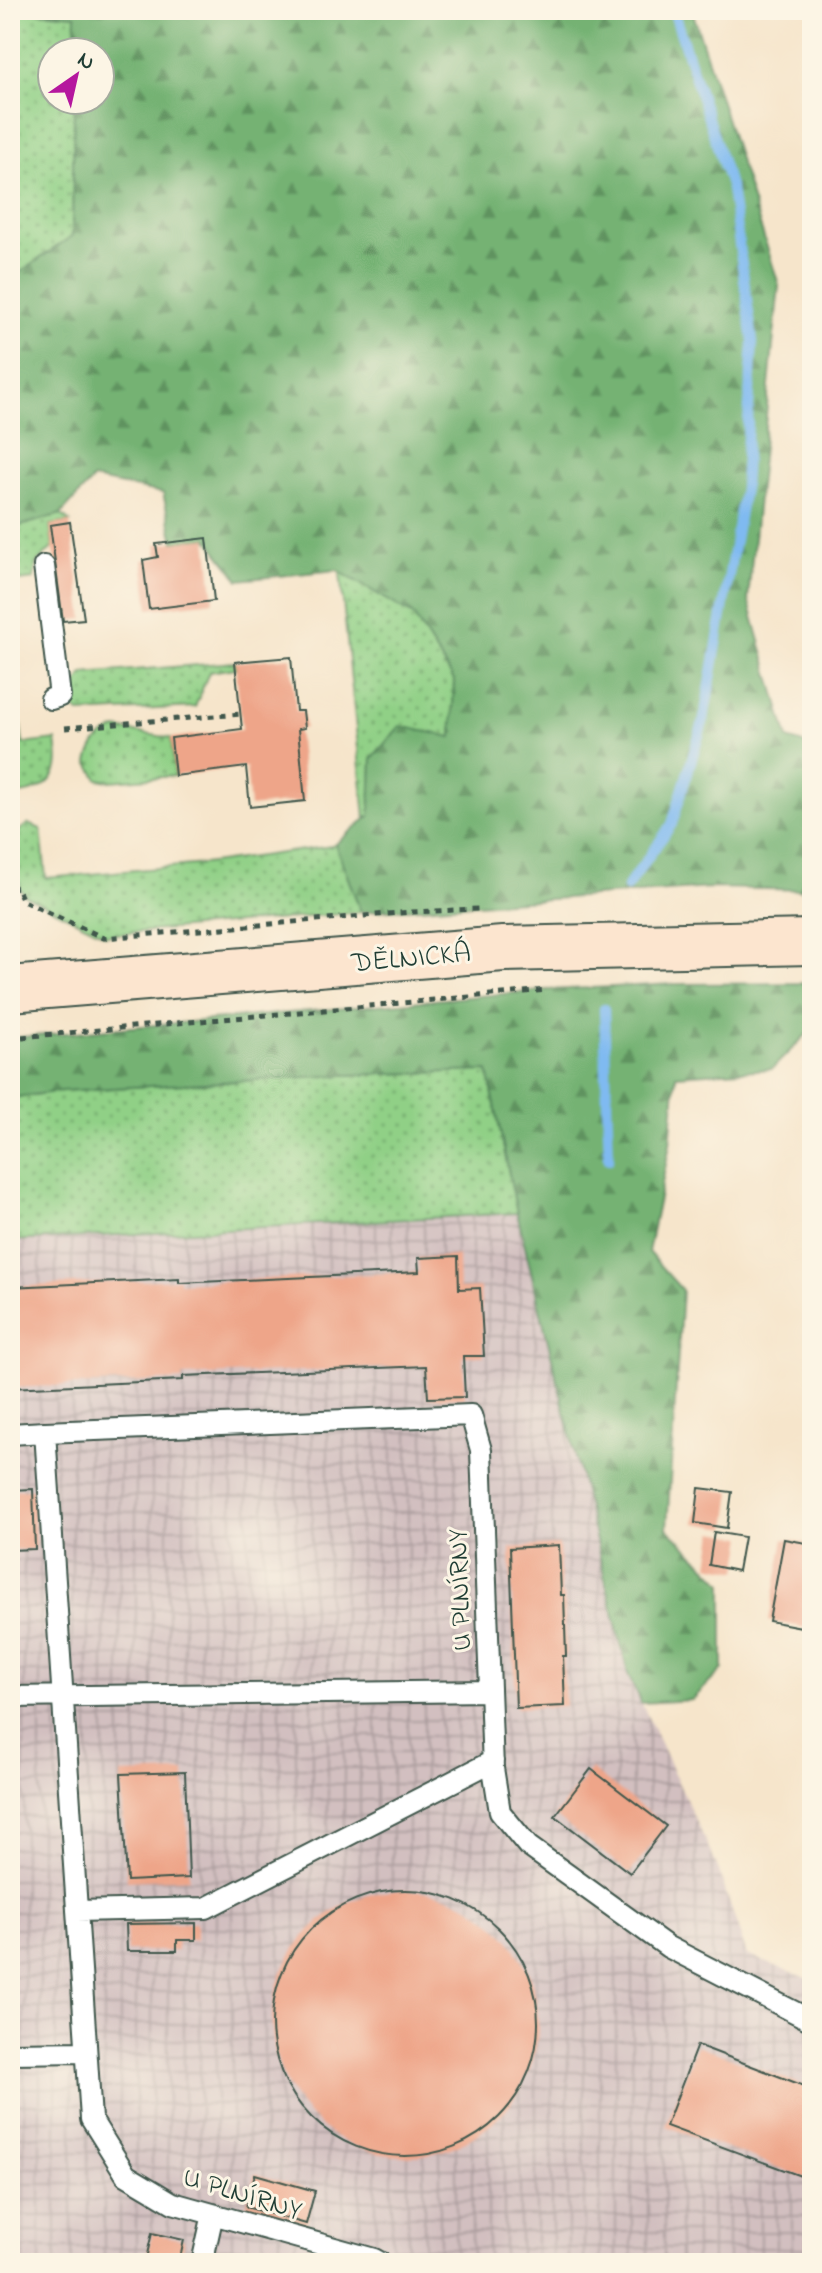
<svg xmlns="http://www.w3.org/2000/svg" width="822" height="2273" viewBox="0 0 822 2273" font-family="'Indie Flower',sans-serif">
<defs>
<pattern id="industrial-grid" width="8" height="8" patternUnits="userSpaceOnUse" patternTransform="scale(2)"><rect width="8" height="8" fill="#d2bfc0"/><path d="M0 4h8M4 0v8" fill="none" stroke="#aa9c9d"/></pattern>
<pattern id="grass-dots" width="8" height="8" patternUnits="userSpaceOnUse" patternTransform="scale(2)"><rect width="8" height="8" fill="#90d086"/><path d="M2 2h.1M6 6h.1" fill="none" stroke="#75aa6e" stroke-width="1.8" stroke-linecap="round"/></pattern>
<pattern id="forest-firs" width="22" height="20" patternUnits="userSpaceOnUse" patternTransform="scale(2)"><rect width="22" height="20" fill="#74b273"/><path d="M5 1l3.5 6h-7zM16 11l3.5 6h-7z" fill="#5f925f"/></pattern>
</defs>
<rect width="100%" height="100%" fill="#fcf5e5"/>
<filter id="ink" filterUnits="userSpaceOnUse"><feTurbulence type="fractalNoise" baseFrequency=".0125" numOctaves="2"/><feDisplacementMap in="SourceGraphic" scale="16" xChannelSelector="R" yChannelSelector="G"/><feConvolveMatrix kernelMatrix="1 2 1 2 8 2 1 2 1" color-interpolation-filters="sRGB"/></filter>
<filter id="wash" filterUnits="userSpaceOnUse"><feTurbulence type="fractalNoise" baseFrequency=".006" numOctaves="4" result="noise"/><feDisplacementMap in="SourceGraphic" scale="32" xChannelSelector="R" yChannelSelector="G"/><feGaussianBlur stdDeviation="1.8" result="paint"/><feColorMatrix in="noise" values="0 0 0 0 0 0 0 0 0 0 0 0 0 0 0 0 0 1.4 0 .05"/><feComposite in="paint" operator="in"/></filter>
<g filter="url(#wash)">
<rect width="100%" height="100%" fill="#f6e5cb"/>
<path fill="url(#industrial-grid)" d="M517 1213 628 1674 717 1866 747 1955 812 1980V2263H10V1241Z"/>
<path fill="url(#grass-dots)" stroke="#58865d" stroke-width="2" d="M10 10 76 15 75 52H52V100H74L72 236 11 280 10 292Z
M61 514 70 522 50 525 53 547 36 564 34 579 10 582V529Z
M340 572 413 615 454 680 452 737 372 758 370 816 365 817Z
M10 651 23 744 56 740C57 750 60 764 55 773 48 789 26 796 10 793Z
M235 662 236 668 209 672 195 707 79 713C65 701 75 687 83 674Z
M117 729 171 738 175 776 110 781 98 779 88 762C93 744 99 735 117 729Z
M28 824 41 829 46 878 204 864 332 846 335 844 361 912 106 935 26 896 20 889 19 881H10C10 858 5 837 28 824Z
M488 1071 517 1213 10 1241V1098L62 1091 343 1075Z"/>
<path fill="url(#forest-firs)" stroke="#4a7854" stroke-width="2" d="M19 10H692L779 285 748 599 788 739 812 747V890L710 888 361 912 335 844 370 816 372 758 400 726 452 737 454 680 413 615 337 570 239 580 207 538 174 542 163 493 93 479 61 514 10 529 11 279 72 236 74 100H100V52H75L76 15Z
M812 983V1029L772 1069 676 1075 670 1144 648 1252 682 1290 667 1528 723 1583V1669L692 1700 641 1703 628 1674 517 1213 488 1071 343 1075 62 1091 10 1098V1038L546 990 677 984Z"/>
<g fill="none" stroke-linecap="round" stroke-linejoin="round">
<path stroke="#7fbaf1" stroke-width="10" d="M627 887 672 824 704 719 744 488 753 341 731 189 673 10
M604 1009 609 1159"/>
</g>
<g id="blocks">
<path fill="#eea589" d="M70 522 84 619 63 621 50 525Z
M207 538 214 601 149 609 143 560 158 557 156 544Z
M291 657 296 711H303L305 728 298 729 305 801 250 807 246 767 175 776 171 738 242 729 235 662Z
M458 1256 459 1289 480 1288 484 1356H463L465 1397 428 1398 426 1366 183 1376V1380L10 1388V1287L179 1279V1283L419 1272 418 1258Z
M699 1488 732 1492 727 1528 695 1523Z
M33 1489 35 1549 10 1550V1490Z
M714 1532 744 1537 738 1571 709 1565Z
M784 1539 812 1544V1629L769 1621Z
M559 1545 561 1595H564L566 1656H563L565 1706 516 1708 510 1548Z
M591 1769 666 1826 630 1873 555 1816Z
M185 1772 189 1878 127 1881 121 1774Z
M272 2023a133 133 0 1 1 266 0a133 133 0 1 1-266 0Z
M196 1923V1940H177V1951H127L126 1924Z
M697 2045 812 2089V2164L806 2178 666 2126Z
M255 2174 315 2191 306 2224 246 2207Z
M152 2233 184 2240 179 2263H145Z"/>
</g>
</g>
<g filter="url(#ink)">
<use href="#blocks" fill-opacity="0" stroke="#3f564b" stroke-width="2"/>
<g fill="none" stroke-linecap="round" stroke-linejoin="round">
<defs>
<path id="lane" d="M44 566 60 696 51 699
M45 1432 471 1415 481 1450 493 1768 500 1812 528 1846 668 1947 812 2021
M10 1434 45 1432 91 2119 126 2175 173 2203 374 2259 381 2263
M10 1697 490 1691
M77 1911 206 1908 493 1761
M10 2053 86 2052
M202 2263 213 2214"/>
<path id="secondary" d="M10 989 503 949 812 942"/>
</defs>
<use href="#lane" stroke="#3f564b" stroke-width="24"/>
<use href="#secondary" stroke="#3f564b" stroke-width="48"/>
<path stroke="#3f564b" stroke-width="5" stroke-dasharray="6 6" stroke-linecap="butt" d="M65 728 241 714
M10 888 17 887 23 901 104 938 412 912 478 909
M10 1038 547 990"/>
<use href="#lane" stroke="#fff" stroke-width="20"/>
<use href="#secondary" stroke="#fce5cf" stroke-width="44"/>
</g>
</g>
<g text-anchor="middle" stroke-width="6" stroke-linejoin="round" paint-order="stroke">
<g font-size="28" fill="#1f3d34" stroke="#fcf5e5">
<text transform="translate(411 956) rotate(-5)" y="10">DĚLNICKÁ</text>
<text transform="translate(458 1590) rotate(-92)" y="10">U PLNÍRNY</text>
<text transform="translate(243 2192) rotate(17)" y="10">U PLNÍRNY</text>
</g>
</g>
<rect width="822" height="2273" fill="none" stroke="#fcf5e5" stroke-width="40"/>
<g transform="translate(76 76) rotate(34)"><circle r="38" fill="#fcf5e5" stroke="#a4ab9e" stroke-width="2"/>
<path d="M0-6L14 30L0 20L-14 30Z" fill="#b5179e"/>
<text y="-12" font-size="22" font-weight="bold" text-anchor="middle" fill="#1f3d34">N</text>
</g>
</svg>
